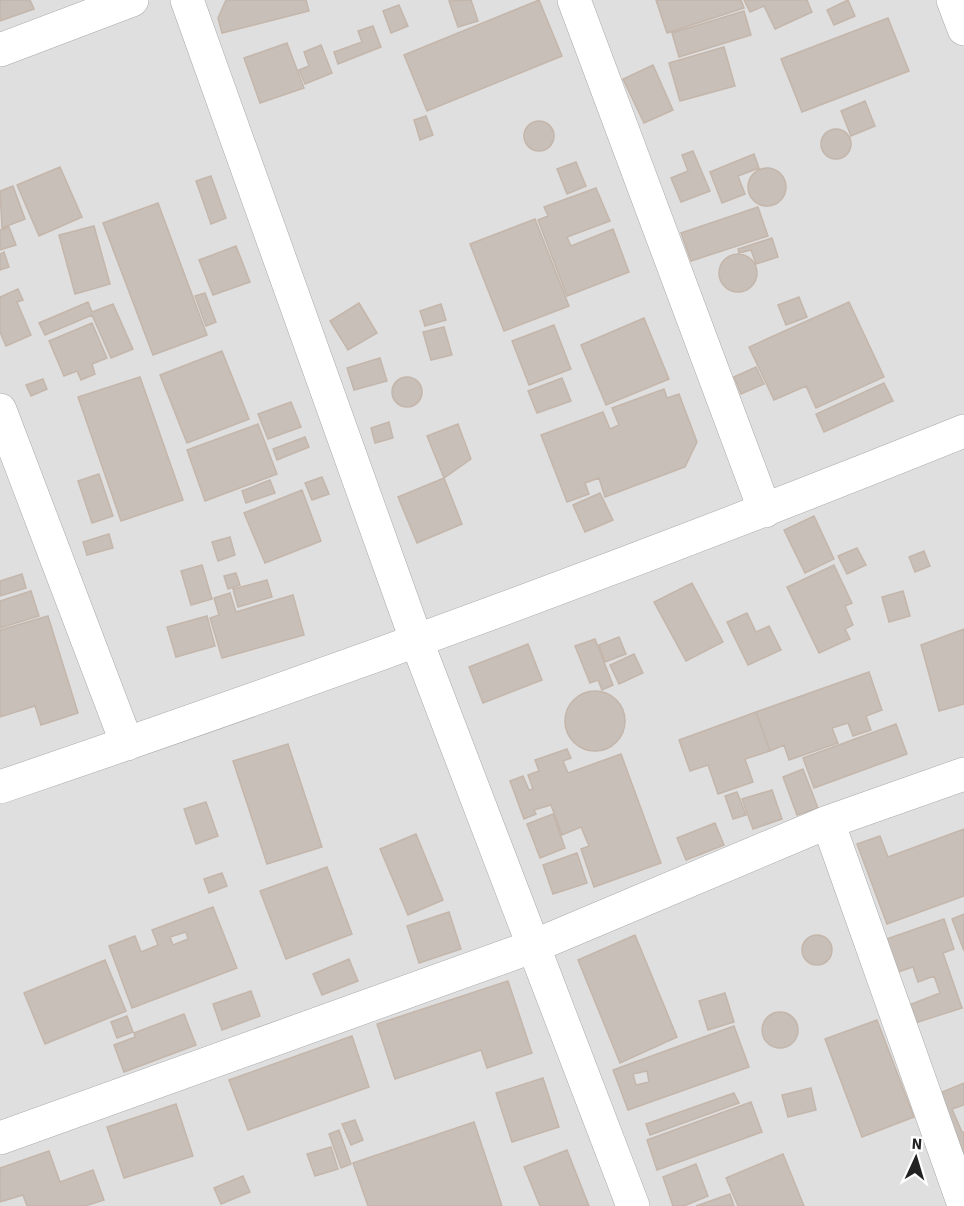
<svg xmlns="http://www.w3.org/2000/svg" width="964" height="1206" viewBox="0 0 964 1206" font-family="'Source Sans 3',sans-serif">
<rect width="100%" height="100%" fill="#f2efe9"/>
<path fill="#e0dfdf" d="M0 0H964V1206H0Z"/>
<path fill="#c7bfb8" stroke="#c4b6ab" stroke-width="1.5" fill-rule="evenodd" d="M0 0H30L34 9 0 21Z
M226 0H306L309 11 222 33 218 18Z
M471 0 478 21 458 27 449 1Z
M539 0 562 56 427 111 404 55Z
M656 0H741L744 8 667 33Z
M744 0H807L812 12 775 29 764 6 750 12Z
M848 0 855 16 834 25 827 10Z
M399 5 408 26 391 33 383 11Z
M744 11 751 35 679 57 672 33Z
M888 18 909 71 802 112 781 59Z
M373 26 381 47 338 64 334 52 362 42 358 31Z
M287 43 304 88 260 103 244 58Z
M321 45 332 73 305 84 299 70 309 66 304 52Z
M724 47 735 86 680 101 669 63Z
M653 65 673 110 644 123 623 79Z
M865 101 875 126 851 136 841 111Z
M426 116 433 135 420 140 414 120Z
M524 136a15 15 0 1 1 30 0a15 15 0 1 1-30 0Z
M821 144a15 15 0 1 1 30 0a15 15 0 1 1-30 0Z
M693 151 710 191 681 202 671 178 688 171 682 155Z
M754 154 759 168 738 176 745 194 722 203 710 172Z
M576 162 586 186 567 194 557 169Z
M60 167 82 217 39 236 17 185Z
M748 187a19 19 0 1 1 38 0a19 19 0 1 1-38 0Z
M211 176 226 218 211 224 196 181Z
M13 186 25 219 2 228 0 191Z
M596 188 610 221 567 237 571 246 613 229 629 272 567 296 538 220 548 216 544 207Z
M158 203 207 335 153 355 103 223Z
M758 207 768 236 691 261 681 233Z
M535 219 569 306 504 331 470 244Z
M94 226 110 284 75 294 59 235Z
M9 227 16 245 0 250V230Z
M772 238 778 257 756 264 751 250 739 253 738 249Z
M236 246 250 282 213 295 199 260Z
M4 252 9 267 0 270V254Z
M719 273a19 19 0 1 1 38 0a19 19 0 1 1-38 0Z
M18 289 23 300 17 302 31 335 6 346 0 332V297Z
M205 293 216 322 206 326 195 296Z
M799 297 807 317 786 325 778 305Z
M88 302 92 312 113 304 133 349 111 358 92 315 45 335 39 323Z
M849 302 884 377 816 408 806 386 774 400 749 347Z
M359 303 377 333 348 350 330 321Z
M441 304 446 320 425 326 420 311Z
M644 318 669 379 606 405 581 345Z
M92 323 107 358 92 364 95 374 81 380 77 371 64 376 49 341Z
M554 325 571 369 529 385 512 341Z
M444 327 452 355 431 360 423 332Z
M222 351 249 419 187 443 160 375Z
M380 358 387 381 354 390 347 368Z
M756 367 764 384 741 394 734 377Z
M392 392a15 15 0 1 1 30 0a15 15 0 1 1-30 0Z
M140 377 183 500 121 521 78 397Z
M562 378 571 401 537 413 528 391Z
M43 379 47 389 31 396 26 385Z
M884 383 893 401 824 432 816 414Z
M664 389 667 398 679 394 697 442 685 467 605 497 599 478 585 483 589 494 567 502 541 435 603 412 610 429 619 425 612 408Z
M291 402 301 427 268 439 258 414Z
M389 422 393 438 375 443 371 428Z
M258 424 277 474 205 501 187 450Z
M458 424 471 459 444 478 427 436Z
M305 437 309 447 277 460 273 449Z
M99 474 113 516 92 523 78 481Z
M322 477 329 494 312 500 305 483Z
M444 478 462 524 417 543 398 497Z
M270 480 275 493 246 503 242 491Z
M302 490 321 541 265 563 244 513Z
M600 493 613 520 585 532 573 505Z
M814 516 834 559 805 573 784 530Z
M109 534 113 548 87 555 83 542Z
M230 537 235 555 218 561 212 542Z
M857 548 866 565 847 574 838 556Z
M924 551 930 566 915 572 909 557Z
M202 565 212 599 191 605 181 571Z
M834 565 852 603 845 606 853 625 845 629 850 639 819 653 787 587Z
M236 573 240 585 228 589 224 576Z
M22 574 26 588 0 596V581Z
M267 580 272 597 238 607 233 589Z
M692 583 723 642 686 661 654 602Z
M31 591 39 616 0 628V601Z
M903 591 910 616 889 622 882 597Z
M230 593 236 612 293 595 304 635 222 658 210 618 219 615 214 598Z
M747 613 756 632 769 626 781 650 748 665 727 622Z
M48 616 78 713 41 725 35 706 0 717V630Z
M207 616 215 646 176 657 167 627Z
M964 629V704L939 711 921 645Z
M619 637 626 654 605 662 599 645Z
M595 639 613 685 602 690 598 680 590 683 575 646Z
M528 644 542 680 483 703 469 667Z
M634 654 643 673 619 684 610 665Z
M869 672 882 710 866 716 871 730 853 736 848 723 832 728 838 743 789 760 784 745 770 751 756 712Z
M565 721a30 30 0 1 1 60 0a30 30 0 1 1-60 0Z
M756 712 770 751 745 759 753 782 718 794 708 765 690 771 679 740Z
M896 724 907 754 814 788 803 758Z
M288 744 322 847 267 864 233 761Z
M567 749 571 758 563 761 568 773 621 754 661 863 594 887 581 849 589 846 581 827 562 835 551 805 534 810 536 814 524 819 510 781 523 776 529 790 533 789 528 775 539 771 535 760Z
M803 769 818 808 797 815 783 777Z
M772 790 782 819 753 829 742 799Z
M737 792 746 815 733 819 725 796Z
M206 802 218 836 196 844 184 809Z
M553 814 565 848 540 858 527 824Z
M715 823 724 845 686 860 677 838Z
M964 829V896L887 924 857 844 880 836 888 857Z
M416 834 443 900 408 915 380 849Z
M577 853 587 883 553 894 543 865Z
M327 867 352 934 286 959 260 891Z
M222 873 227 886 209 893 204 879Z
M213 907 237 968 132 1008 109 946 135 936 141 952 158 945 152 930ZM186 932 188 939 173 945 170 937Z
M449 912 461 949 419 963 407 926Z
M964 914V951L952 919Z
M944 919 954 949 943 953 962 1008 915 1023 909 1005 940 993 934 976 918 982 913 967 892 974 881 941Z
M802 950a15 15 0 1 1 30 0a15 15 0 1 1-30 0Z
M635 935 677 1037 620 1063 578 960Z
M349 959 358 981 322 995 313 974Z
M105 960 126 1011 45 1044 24 993Z
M508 981 532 1053 487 1068 481 1050 395 1079 377 1024Z
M251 991 260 1016 222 1030 213 1004Z
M725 993 734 1022 708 1030 699 1001Z
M762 1030a18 18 0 1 1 36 0a18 18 0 1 1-36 0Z
M184 1014 196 1045 124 1072 114 1045 135 1037 134 1033Z
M127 1016 133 1032 117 1038 111 1022Z
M877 1020 914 1117 862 1137 825 1039Z
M734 1026 749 1067 628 1110 613 1070ZM647 1071 649 1082 636 1085 633 1074Z
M352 1036 369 1087 248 1130 229 1080Z
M543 1078 559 1127 512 1142 496 1093Z
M964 1083V1105L952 1109 962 1132H964V1155L940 1093Z
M811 1088 816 1110 788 1117 782 1095Z
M734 1093 739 1103 650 1135 646 1124Z
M751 1102 762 1132 657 1170 647 1140Z
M176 1104 193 1156 124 1178 107 1127Z
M355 1120 363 1140 351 1145 342 1124Z
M474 1122 502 1206H368L353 1163Z
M339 1130 351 1164 341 1168 329 1134Z
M331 1147 338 1169 315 1176 307 1154Z
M567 1150 589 1206H540L524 1167Z
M49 1151 60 1182 93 1170 104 1200 85 1206H27L23 1195 0 1202V1168Z
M783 1154 804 1206H738L726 1178Z
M696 1164 708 1196 684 1206H673L663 1177Z
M243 1176 250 1192 221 1204 214 1188Z
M730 1194 734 1206H696Z"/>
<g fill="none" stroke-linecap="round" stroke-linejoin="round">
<defs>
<path id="street" d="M187 0 417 642 633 1206
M574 0 765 511
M953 0 964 29
M0 50 132 0
M0 410 127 744
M0 787C325 677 646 559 964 431
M828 822 964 1205
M0 1138 534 946 828 822 964 774"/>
</defs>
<use href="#street" stroke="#a9a9a9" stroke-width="34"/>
<use href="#street" stroke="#fff" stroke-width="33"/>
</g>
<g transform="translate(916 1158) rotate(4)" stroke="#ffffff" stroke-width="4.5" paint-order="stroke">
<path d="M0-4.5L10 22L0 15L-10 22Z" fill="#222222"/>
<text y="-9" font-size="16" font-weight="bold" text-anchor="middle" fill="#222222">N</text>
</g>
</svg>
